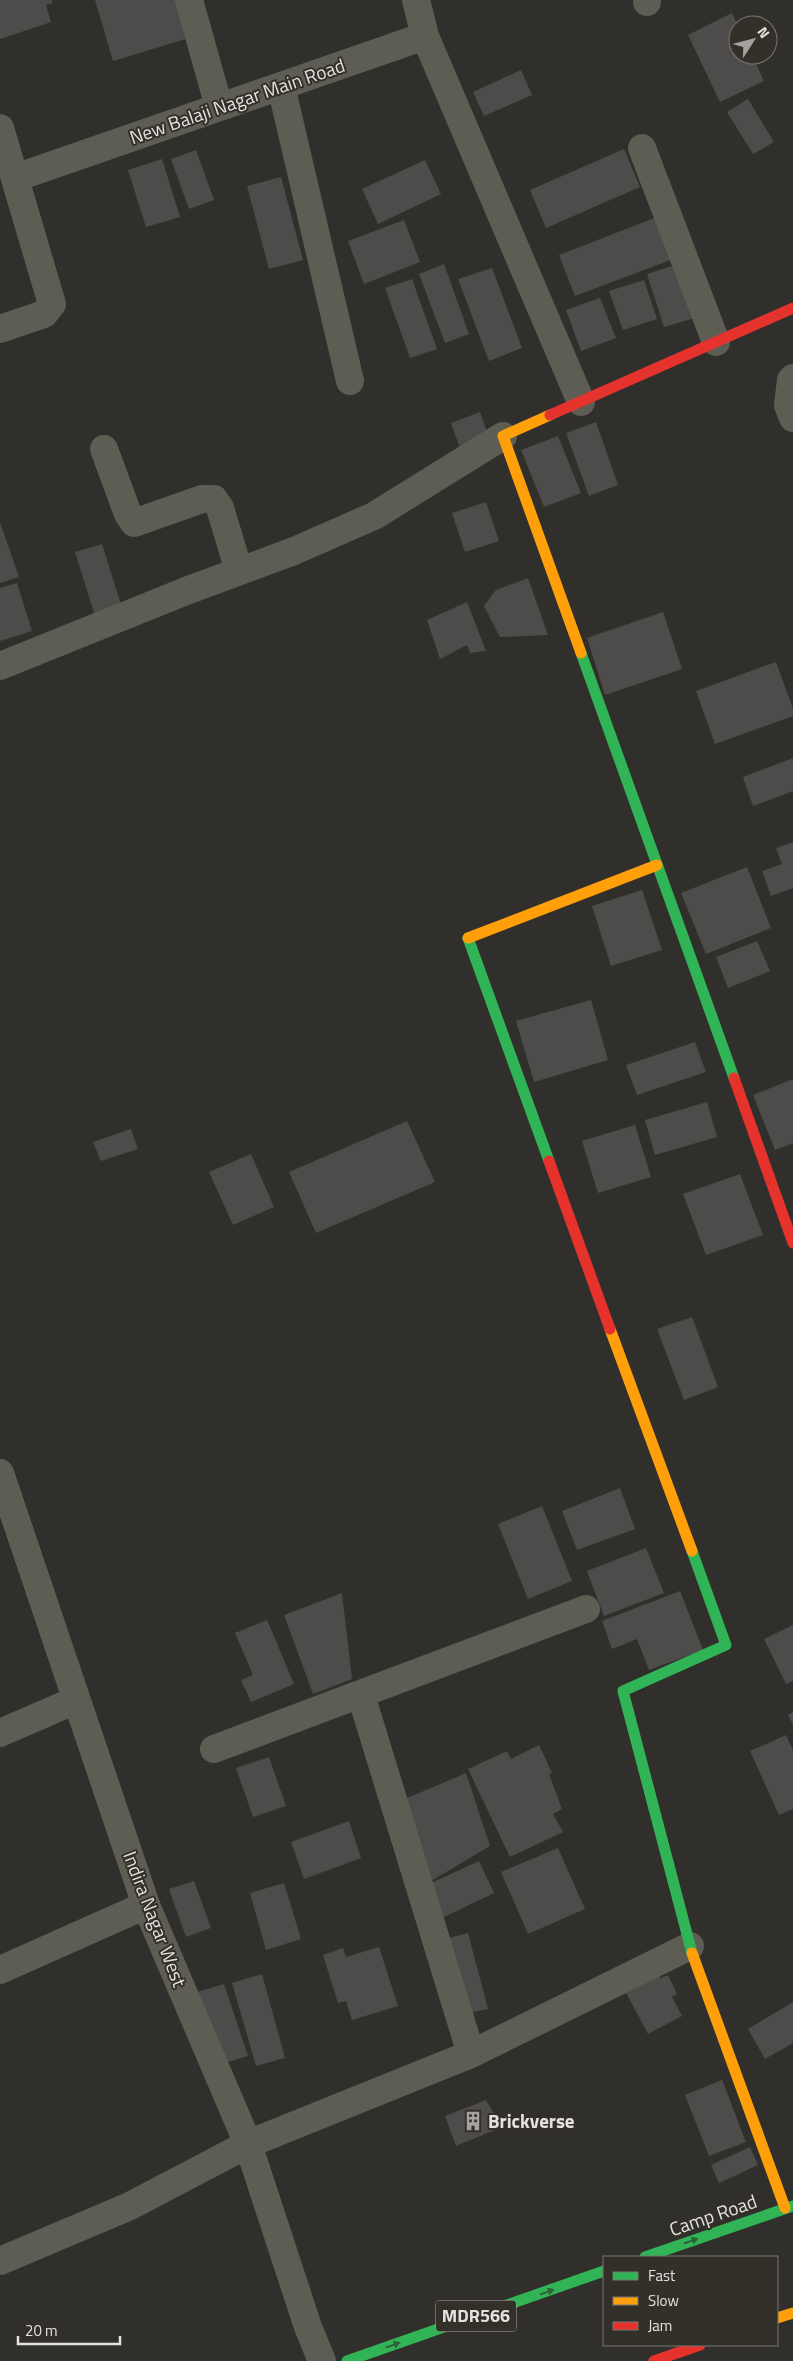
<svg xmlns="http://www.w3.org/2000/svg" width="793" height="2361" viewBox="0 0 793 2361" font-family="'Titillium Web',sans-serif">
<rect width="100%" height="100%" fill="#312f2c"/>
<path fill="#4e4c4a" d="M0 0H52L53 3 46 5 51 22 0 39Z
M95 0H178L189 38 113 61Z
M732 13 738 26V55H752L764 81 720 102 688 35Z
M521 70 532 95 484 116 473 92Z
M748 99 774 142 753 154 727 112Z
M624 149 640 187 546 228 530 190Z
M196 150 214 200 189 209 171 159Z
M162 159 180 217 146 227 128 170Z
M425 160 441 194 378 224 362 189Z
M281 177 303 260 269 269 247 186Z
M657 217 673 259 575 296 559 255Z
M404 220 420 262 364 284 348 241Z
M682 263 698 317 664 327 647 274Z
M444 264 469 334 445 343 419 274Z
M492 268 522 348 489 361 458 279Z
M412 279 437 349 410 358 385 288Z
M644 280 657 319 623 330 609 291Z
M600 298 616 338 581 351 566 310Z
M480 412 490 440 461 451 451 423Z
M596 422 618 485 589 496 566 433Z
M558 436 581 493 544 507 521 450Z
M486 502 499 541 465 552 452 513Z
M0 522 19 577 0 583Z
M102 544 123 611 96 619 75 552Z
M528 578 548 635 500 637 484 606 496 590Z
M17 583 32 631 0 641V588Z
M467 602 486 651 470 653 467 645 440 659 427 620Z
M663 612 682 669 605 695 587 638Z
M776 662 793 709V716L715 744 696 691Z
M793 758V791L753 806 743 777Z
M793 842V888L771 896 762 871 782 864 776 848Z
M747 867 771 928 706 954 681 893Z
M642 890 662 950 611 966 592 906Z
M757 941 770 971 728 988 716 957Z
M591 1000 608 1060 534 1082 516 1021Z
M695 1042 706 1072 637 1095 626 1065Z
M793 1079V1143L775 1150 753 1095Z
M707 1102 717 1137 655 1155 645 1120Z
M407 1121 435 1182 316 1233 289 1172Z
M635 1125 651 1177 598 1193 582 1141Z
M131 1129 138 1149 101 1161 93 1142Z
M251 1154 274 1207 233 1225 209 1172Z
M740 1174 763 1235 706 1255 683 1194Z
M692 1317 718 1387 684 1400 657 1329Z
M620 1488 635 1529 577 1550 562 1511Z
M542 1506 572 1581 528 1599 498 1524Z
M646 1548 664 1593 604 1616 587 1571Z
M680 1591 703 1650 649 1670 637 1639 612 1649 602 1621Z
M342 1593 352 1679 313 1694 284 1615Z
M267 1620 294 1684 251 1702 241 1680 253 1675 235 1633Z
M793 1625V1681L786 1684 764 1639Z
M793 1712V1725L788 1715Z
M786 1735 793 1750V1809L779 1815 750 1751Z
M539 1745 552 1773 549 1774 562 1809 553 1814 563 1832 510 1857 468 1769 507 1751 511 1759Z
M269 1757 286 1806 253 1817 236 1768Z
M466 1773 490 1846 431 1881 405 1799Z
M349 1821 361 1858 304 1879 291 1842Z
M558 1848 585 1909 528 1934 501 1872Z
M479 1861 494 1893 442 1918 427 1885Z
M194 1881 211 1928 186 1937 169 1889Z
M284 1883 301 1939 266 1950 250 1893Z
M468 1933 488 2009 464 2014 445 1939Z
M379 1947 398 2006 352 2020 346 2001 338 2003 323 1955 343 1948 346 1957Z
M655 1969 661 1978 668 1975 677 1994 672 1997 682 2016 648 2034 623 1987Z
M262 1974 285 2058 256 2066 232 1983Z
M224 1984 248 2056 221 2064 197 1992Z
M793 2002V2043L765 2059 748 2029Z
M722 2080 746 2142 709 2156 685 2095Z
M486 2100 502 2127 456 2146 445 2116Z
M750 2147 758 2165 719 2183 711 2165Z"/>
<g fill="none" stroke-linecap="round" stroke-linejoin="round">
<path stroke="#5d5d53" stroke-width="28" d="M189 0 219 107
M647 0V2
M425 36 581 402
M281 86 350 381
M0 128 52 304 44 314 0 329
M642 148 716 342
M15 178 425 36 416 0
M793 378 791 380 788 405 793 418
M104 449 128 514 134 523 202 499H214L220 508 239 571
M0 666 186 591 294 551 374 516 503 436
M0 1473 146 1905 248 2144 308 2327 322 2361
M361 1695 471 2054
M0 1733 76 1700
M214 1749 586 1609
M0 1970 146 1905
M0 2261 130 2206 248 2144 471 2054 690 1946"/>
<path stroke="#30b455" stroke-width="11" d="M581 653 734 1078
M468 938 549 1161
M692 1551 726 1645 623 1691 692 1953
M645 2257 793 2206
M347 2361 604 2271"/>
<path stroke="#ff9f0a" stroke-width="11" d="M550 415 503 436 581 653
M468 938 657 865
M610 1329 692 1551
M692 1953 785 2208
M777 2318 793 2313"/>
<path stroke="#e5322d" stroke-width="11" d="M550 415 793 308
M734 1078 793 1243
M549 1161 610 1329
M654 2361 700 2345"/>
</g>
<defs><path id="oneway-solid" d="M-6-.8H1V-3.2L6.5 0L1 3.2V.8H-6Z" transform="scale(1.25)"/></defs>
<g fill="#325e39">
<use href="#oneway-solid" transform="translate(691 2241) rotate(-19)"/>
<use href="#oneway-solid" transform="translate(547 2292) rotate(-19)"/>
<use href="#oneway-solid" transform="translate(393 2345) rotate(-19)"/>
</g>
<defs>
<symbol id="building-bare" viewBox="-9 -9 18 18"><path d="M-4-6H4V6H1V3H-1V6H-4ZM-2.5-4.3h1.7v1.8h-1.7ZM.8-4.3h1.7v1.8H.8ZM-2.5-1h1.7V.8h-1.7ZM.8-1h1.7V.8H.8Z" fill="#a5a3a0" stroke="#33302a" stroke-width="2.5" paint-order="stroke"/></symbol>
</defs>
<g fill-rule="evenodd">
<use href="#building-bare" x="459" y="2107" width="28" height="28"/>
</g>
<g text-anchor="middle" stroke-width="4" stroke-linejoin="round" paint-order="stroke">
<rect fill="#33302a" stroke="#aeada8" stroke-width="1" x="436" y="2300.5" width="80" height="31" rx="4"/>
<g font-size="18" font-weight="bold" fill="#e3e2de">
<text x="476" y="2322">MDR566</text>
</g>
<g font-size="19" fill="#e3e2de" stroke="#33302a">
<text transform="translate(237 101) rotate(-19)" y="7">New Balaji Nagar Main Road</text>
<text transform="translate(155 1919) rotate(69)" y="7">Indira Nagar West</text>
<text transform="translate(713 2215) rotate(-19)" y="7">Camp Road</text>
</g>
<g font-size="19" font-weight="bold" fill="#e3e2de" stroke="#33302a" text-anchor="start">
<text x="488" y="2128">Brickverse</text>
</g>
</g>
<rect x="603" y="2256" width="175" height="90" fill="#33302a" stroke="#797772"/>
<rect x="613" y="2272" width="25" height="8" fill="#30b455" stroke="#797772"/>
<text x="648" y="2281" font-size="15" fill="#e3e2de">Fast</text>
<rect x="613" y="2297" width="25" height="8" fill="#ff9f0a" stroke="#797772"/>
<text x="648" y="2306" font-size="15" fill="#e3e2de">Slow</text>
<rect x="613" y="2322" width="25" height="8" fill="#e5322d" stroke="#797772"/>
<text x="648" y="2331" font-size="15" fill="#e3e2de">Jam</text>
<g transform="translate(753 40) rotate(54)"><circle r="24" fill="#33302a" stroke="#797772"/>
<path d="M0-4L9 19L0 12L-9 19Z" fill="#a5a3a0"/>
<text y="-8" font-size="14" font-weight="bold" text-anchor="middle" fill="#e3e2de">N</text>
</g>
<path d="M18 2336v8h102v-8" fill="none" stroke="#e3e2de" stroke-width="2.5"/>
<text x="25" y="2336" font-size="15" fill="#e3e2de" stroke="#33302a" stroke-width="4" paint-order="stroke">20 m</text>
</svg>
